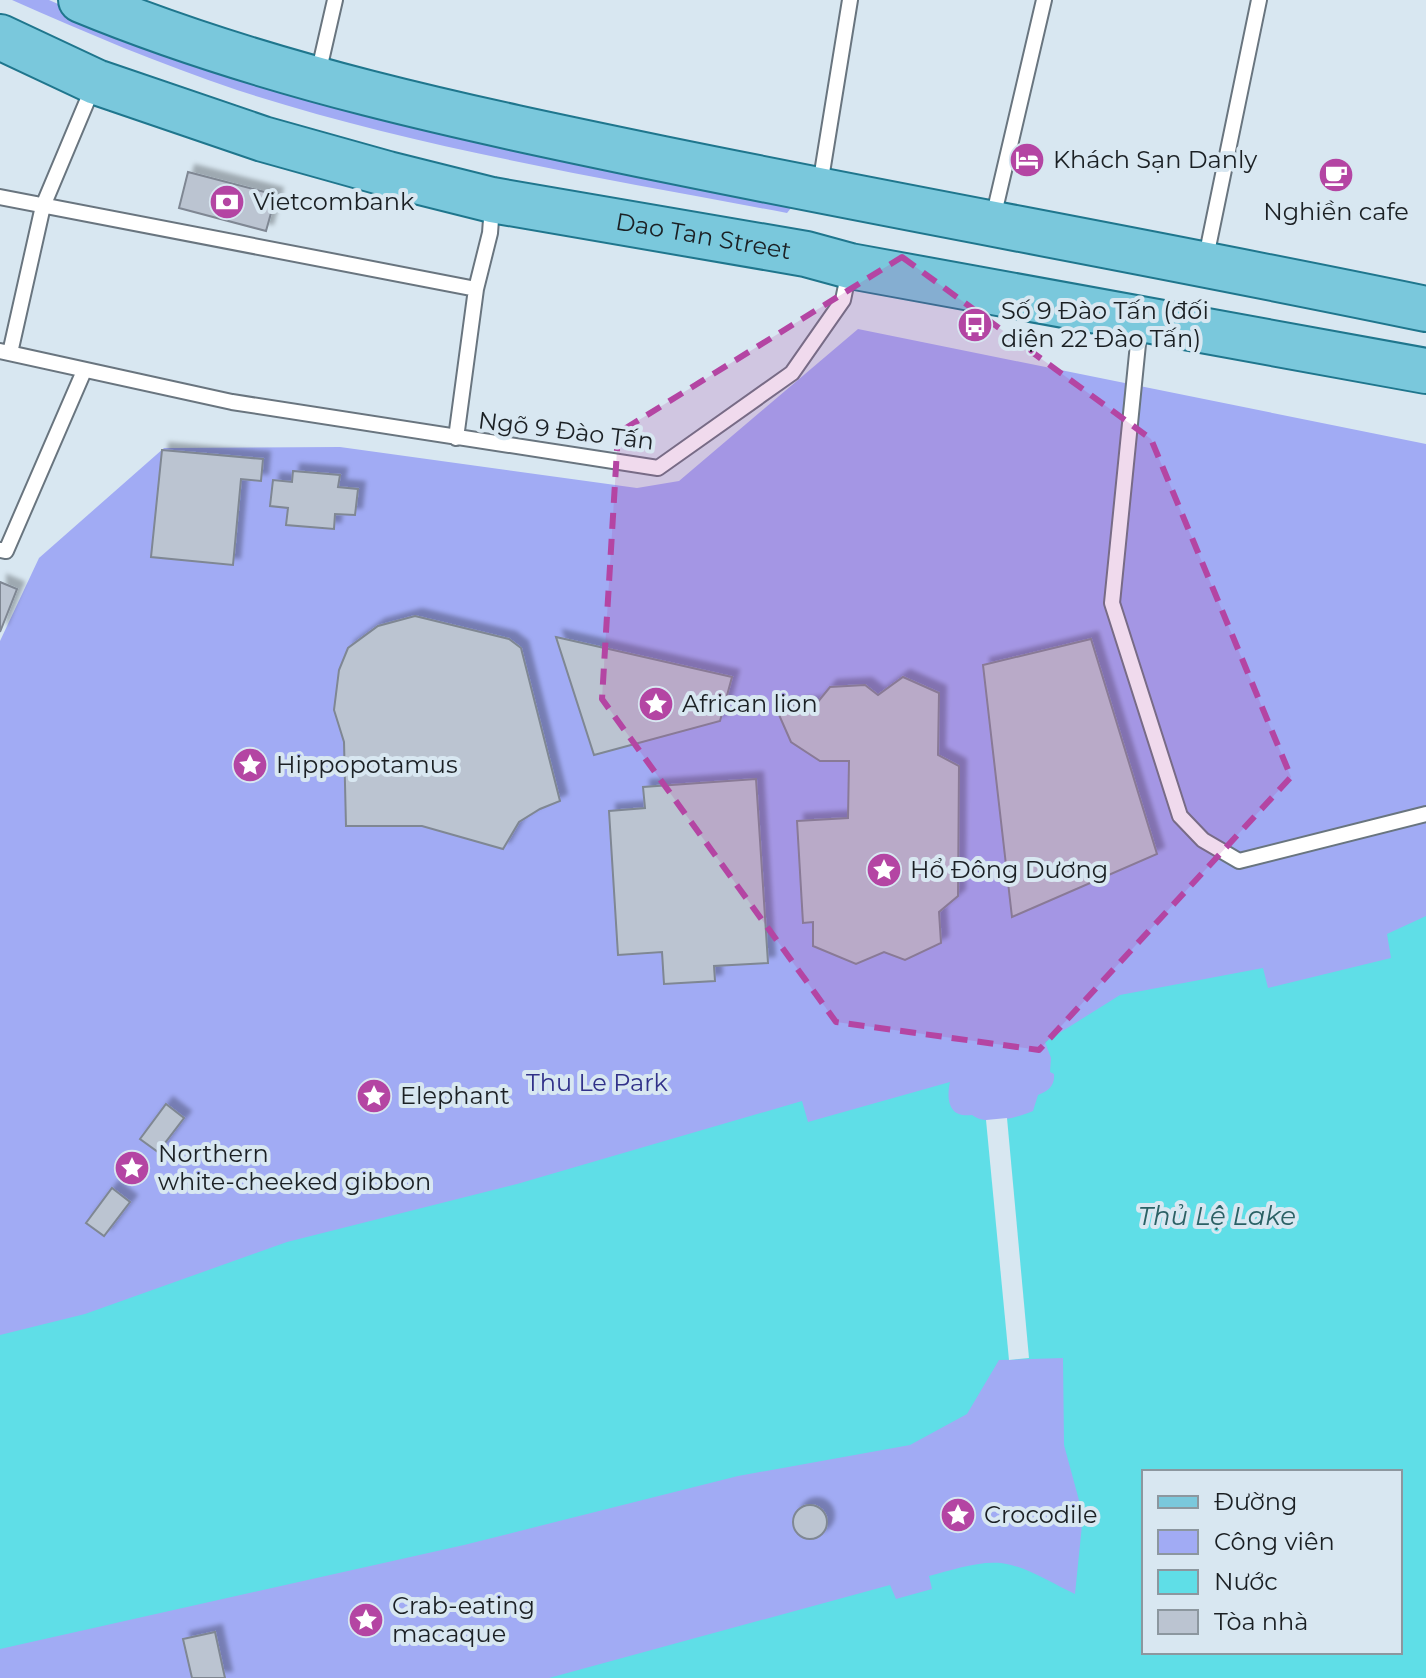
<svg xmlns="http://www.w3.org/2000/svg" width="1426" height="1678" viewBox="0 0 1426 1678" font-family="Montserrat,sans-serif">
<defs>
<filter id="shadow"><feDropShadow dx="7" dy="-7" stdDeviation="2" flood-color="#0004"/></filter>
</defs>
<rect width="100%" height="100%" fill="#d8e7f1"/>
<path fill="#a1abf4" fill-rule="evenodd" d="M12 0H49L122 32 784 201 791 208 787 213C603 178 416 148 237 90 160 64 86 33 12 0Z
M858 329 1426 444V1678H0V641L39 558 164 448 340 447 637 488 679 481ZM1144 1472H1400V1652H1144Z"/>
<path fill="#5fdee7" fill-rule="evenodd" d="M1426 916V1678H549L890 1585 896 1599 932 1589 929 1576C954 1570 985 1558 1011 1565 1032 1570 1055 1585 1075 1594L1083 1515 1064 1445 1063 1358 999 1360 967 1414 910 1445 738 1476 464 1545 0 1649V1335L85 1314 287 1242 517 1184 802 1101 808 1122 950 1082C946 1100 949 1118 972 1115 986 1126 1017 1118 1033 1111L1038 1095C1048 1091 1055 1086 1054 1074L1050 1072 1051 1058 1045 1042 1120 995 1263 968 1268 988 1391 958 1387 934ZM1144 1472H1400V1652H1144Z"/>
<path fill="#d8e7f1" d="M1007 1118 1029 1358 1009 1360 986 1120Z"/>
<path fill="#bbc4d1" stroke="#7f8793" stroke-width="2" filter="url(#shadow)" d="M188 172 276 195 266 231 179 208Z
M162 450 263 459 261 481 241 479 233 565 151 557Z
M293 471 340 475 338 487 358 489 355 515 335 514 334 529 286 525 288 508 270 506 273 480 292 482Z
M0 582 17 589 0 632Z
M415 616 509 639 521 648 560 801 540 809 519 822 503 849 422 826H346L344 742 334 710 339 670 348 648 378 626Z
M556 637 732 677 720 721 594 755Z
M1091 639 1157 854 1012 917 983 665Z
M903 677 939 693 938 755 959 766 958 896 939 912 941 943 905 960 884 952 856 964 813 946V922L803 923 797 821 848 818 849 761H820L791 742 776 708 817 703 830 687 865 685 878 695Z
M756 779 768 963 714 966 715 981 664 984 662 952 618 955 609 811 645 808 643 787Z
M166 1104 184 1118 158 1152 140 1139Z
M112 1188 130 1202 104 1236 86 1223Z
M793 1522a17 17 0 1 1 34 0a17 17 0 1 1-34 0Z
M215 1632 225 1678H192L183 1639Z"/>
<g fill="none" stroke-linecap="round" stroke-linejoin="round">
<defs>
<path id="service" d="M318 74 335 0
M820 185 850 0
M0 197 476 289
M993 218 1044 0
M1205 262 1259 0
M1140 324 1112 603 1180 816 1203 840 1239 861 1426 814
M0 351 232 402 658 468 792 373 843 300 849 271
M10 353 43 206 93 87
M456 438 476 289 490 233 492 206
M0 550 6 551 84 371"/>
<g id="primary">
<path d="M81 0C268 77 465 118 663 159 917 211 1172 256 1426 309"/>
<path id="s1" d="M0 37 96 82 263 139 388 174 492 200 806 254 850 266 1426 371"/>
</g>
</defs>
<use href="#service" stroke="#69757f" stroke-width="18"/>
<use href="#primary" stroke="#1f768d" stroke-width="48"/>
<use href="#service" stroke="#fff" stroke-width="14"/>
<use href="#primary" stroke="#7ac8dc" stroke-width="44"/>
</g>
<path fill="#b445a3" fill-opacity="0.2" stroke="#b445a3" stroke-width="6" stroke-dasharray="16 10" stroke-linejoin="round" d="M902 257 1151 439 1291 777 1039 1050 836 1022 602 699 618 433Z"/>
<defs>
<symbol id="hotel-disc" viewBox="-11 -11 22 22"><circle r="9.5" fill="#b445a3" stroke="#d8e7f1"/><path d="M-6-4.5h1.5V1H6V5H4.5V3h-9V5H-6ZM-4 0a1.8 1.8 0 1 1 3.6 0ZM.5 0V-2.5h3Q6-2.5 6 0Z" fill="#fff"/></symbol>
<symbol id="cafe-disc" viewBox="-11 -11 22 22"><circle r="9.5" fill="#b445a3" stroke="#d8e7f1"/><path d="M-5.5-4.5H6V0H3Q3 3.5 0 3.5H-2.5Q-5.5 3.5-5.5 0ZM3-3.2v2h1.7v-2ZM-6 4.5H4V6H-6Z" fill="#fff"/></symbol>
<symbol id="bank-disc" viewBox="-11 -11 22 22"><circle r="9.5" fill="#b445a3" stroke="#d8e7f1"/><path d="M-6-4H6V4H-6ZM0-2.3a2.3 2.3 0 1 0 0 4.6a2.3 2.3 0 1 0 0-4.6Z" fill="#fff"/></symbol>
<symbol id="bus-disc" viewBox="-11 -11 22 22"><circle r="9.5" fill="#b445a3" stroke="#d8e7f1"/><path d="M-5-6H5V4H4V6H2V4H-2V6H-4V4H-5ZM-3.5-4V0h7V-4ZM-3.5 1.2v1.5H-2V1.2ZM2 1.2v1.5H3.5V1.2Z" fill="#fff"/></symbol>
<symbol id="sight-disc" viewBox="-11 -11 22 22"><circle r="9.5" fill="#b445a3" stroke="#d8e7f1"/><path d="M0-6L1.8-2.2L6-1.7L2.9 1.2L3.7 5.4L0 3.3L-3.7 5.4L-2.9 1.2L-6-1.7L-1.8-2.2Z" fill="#fff"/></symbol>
</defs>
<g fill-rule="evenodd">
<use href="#hotel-disc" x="1007" y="140" width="40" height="40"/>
<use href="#cafe-disc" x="1316" y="155" width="40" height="40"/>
<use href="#bank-disc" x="207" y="182" width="40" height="40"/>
<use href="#bus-disc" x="955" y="305" width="40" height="40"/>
<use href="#sight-disc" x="636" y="684" width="40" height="40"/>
<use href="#sight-disc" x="230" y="745" width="40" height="40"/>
<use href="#sight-disc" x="864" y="850" width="40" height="40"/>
<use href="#sight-disc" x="354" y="1076" width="40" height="40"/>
<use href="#sight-disc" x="112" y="1148" width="40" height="40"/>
<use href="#sight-disc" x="938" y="1495" width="40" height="40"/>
<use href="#sight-disc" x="346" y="1600" width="40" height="40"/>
</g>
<g text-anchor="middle" stroke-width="8" stroke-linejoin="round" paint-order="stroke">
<g font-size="24" fill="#1b2024" stroke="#d8e7f1" text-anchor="start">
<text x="1053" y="168">Khách Sạn Danly</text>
<text x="253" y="210">Vietcombank</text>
<text x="1336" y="220" text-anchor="middle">Nghiền cafe</text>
<text x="1001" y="319">Số 9 Đào Tấn (đối<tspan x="1001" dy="28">diện 22 Đào Tấn)</tspan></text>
<text x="682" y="712">African lion</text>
<text x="276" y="773">Hippopotamus</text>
<text x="910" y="878">Hổ Đông Dương</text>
<text x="400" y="1104">Elephant</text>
<text x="158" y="1162">Northern<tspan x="158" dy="28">white-cheeked gibbon</tspan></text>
<text x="984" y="1523">Crocodile</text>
<text x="392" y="1614">Crab-eating<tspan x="392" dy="28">macaque</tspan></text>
</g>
<g font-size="24" fill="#1b2024" stroke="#d8e7f1">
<text dy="8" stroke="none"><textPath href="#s1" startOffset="734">Dao Tan Street</textPath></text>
<text transform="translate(566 431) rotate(7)" y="8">Ngõ 9 Đào Tấn</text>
</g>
<g font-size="24" fill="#313189" stroke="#d8e7f1">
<text x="597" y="1091">Thu Le Park</text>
</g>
<g font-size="26" font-style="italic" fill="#2b6165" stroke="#d8e7f1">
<text x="1217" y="1225">Thủ Lệ Lake</text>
</g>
</g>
<rect x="1142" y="1470" width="260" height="184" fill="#d8e7f1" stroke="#8c979f" stroke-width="2"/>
<rect x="1158" y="1496" width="40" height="12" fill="#7ac8dc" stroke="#8c979f" stroke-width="2"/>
<text x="1214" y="1510" font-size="24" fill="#1b2024">Đường</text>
<rect x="1158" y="1530" width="40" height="24" fill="#a1abf4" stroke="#8c979f" stroke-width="2"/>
<text x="1214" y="1550" font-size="24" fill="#1b2024">Công viên</text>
<rect x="1158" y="1570" width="40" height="24" fill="#5fdee7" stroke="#8c979f" stroke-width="2"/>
<text x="1214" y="1590" font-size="24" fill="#1b2024">Nước</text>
<rect x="1158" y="1610" width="40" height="24" fill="#bbc4d1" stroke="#8c979f" stroke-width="2"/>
<text x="1214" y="1630" font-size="24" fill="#1b2024">Tòa nhà</text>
</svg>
